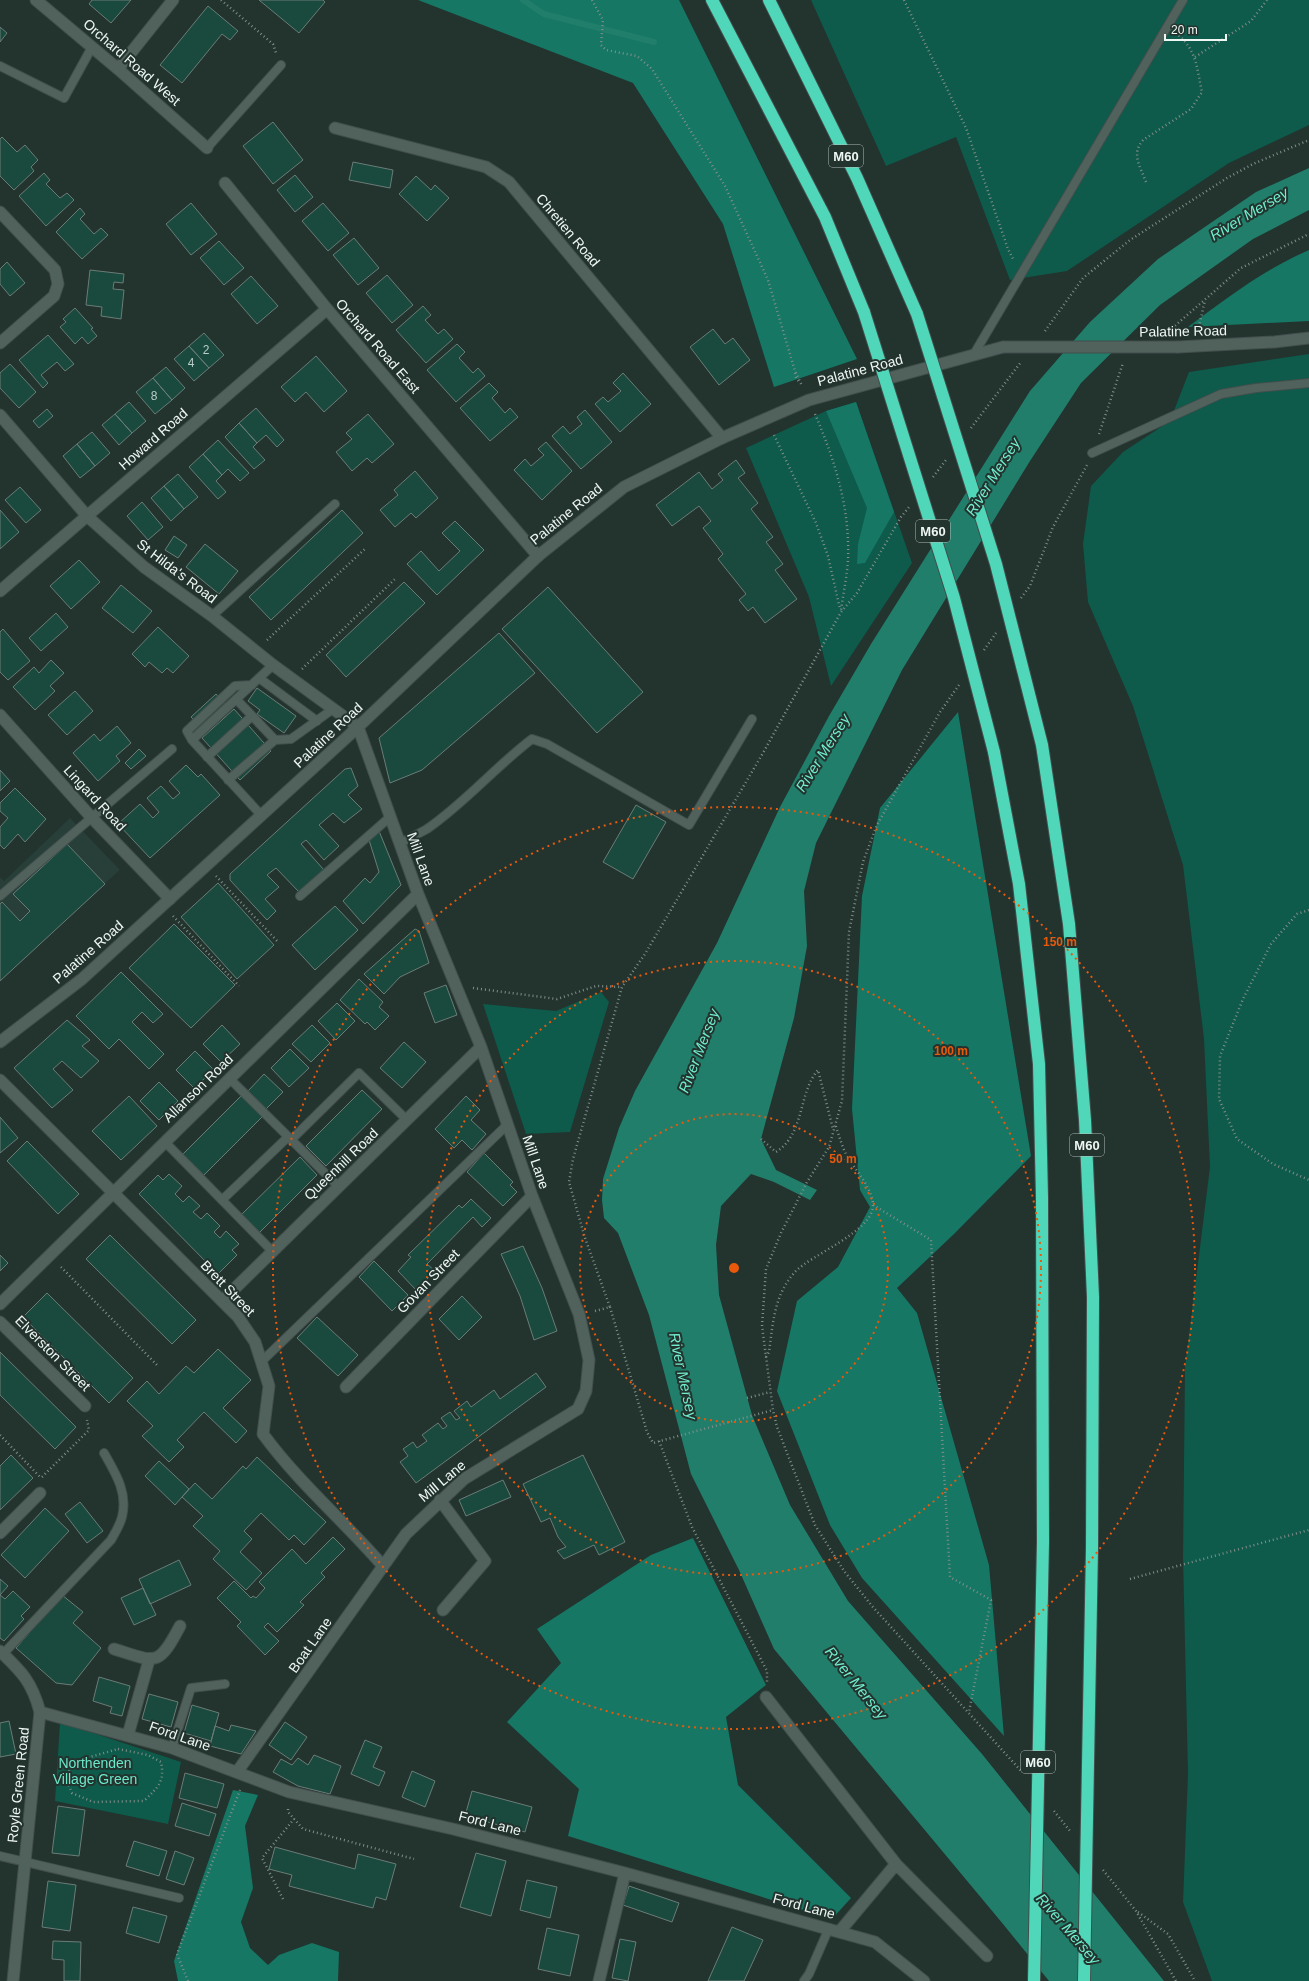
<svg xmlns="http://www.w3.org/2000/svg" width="1309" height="1981" viewBox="0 0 1309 1981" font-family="Arial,sans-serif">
<rect width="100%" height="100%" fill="#23332e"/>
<path fill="#273f38" d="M70 818 120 870 0 976V877L4 881Z"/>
<path fill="#0e5a4b" d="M811 0H1309V125L1229 163 1067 271 1010 280 956 137 886 166Z
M1309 354V1981H1212L1183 1902 1188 1774 1183 1558 1185 1368 1210 1167 1204 1039 1183 865 1133 706 1088 602 1083 544 1091 486 1123 452 1170 421 1189 372Z
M856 402 912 563 831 686 809 597 746 448 826 411Z
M601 992 609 1002 570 1132 526 1134 483 1004 556 1011Z
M60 1722 181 1762 168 1824 55 1801Z"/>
<path fill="#157764" d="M418 0H679L857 359 774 387 723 224 633 83Z
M1309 250V321L1188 327C1227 298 1265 269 1309 250Z
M856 402 894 512 865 563 857 564 858 544 867 508 826 411Z
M958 712 1031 1156 954 1234 897 1288 917 1313 989 1565 1004 1736 862 1578 830 1525 777 1391 797 1301 838 1267 870 1207 860 1190 852 1109 862 896 880 808Z
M693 1538 766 1685 726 1717 738 1785 851 1898 832 1919 568 1836 579 1789 507 1722 561 1663 537 1629 651 1555Z
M233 1790 258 1795 245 1826 253 1888 241 1922 250 1948 268 1965 279 1955 312 1943 339 1952 338 1981H178L174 1961Z"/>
<path fill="#217e6b" d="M1309 168V210L1253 239 1160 305 1081 383 1030 461 902 670 816 843 804 891 807 946 794 1018 761 1139 776 1170 817 1190 810 1200 774 1182 751 1174 721 1206 716 1245 719 1295 752 1415 790 1505 848 1601 982 1754 1164 1981H1049L1003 1924 774 1649 739 1570 691 1474 649 1315 618 1233 604 1218 602 1200 603 1179 619 1128 635 1091 717 943 780 807 829 716 871 644 1030 391 1090 322 1158 259 1256 192Z"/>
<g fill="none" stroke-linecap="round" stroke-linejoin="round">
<path stroke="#217e6b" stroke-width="6" d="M523 0 544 14 654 42"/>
</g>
<path fill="#1a493e" stroke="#6b7c77" d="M92 0H131L111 23 89 4Z
M259 0H323L325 2 299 33Z
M208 6 238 31 230 40 222 34 182 83 160 65Z
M0 27 7 33 0 42Z
M273 122 303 160 273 184 243 146Z
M2 137 17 152 25 145 38 160 31 167 34 171 14 190 0 176V139Z
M353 162 393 170 390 188 349 180Z
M44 173 50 180 46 184 60 198 67 193 74 200 46 226 19 196Z
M295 175 313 197 295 212 277 190Z
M416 176 431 190 435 185 449 198 427 221 399 194Z
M191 203 217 234 191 255 166 224Z
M323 203 349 233 328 251 302 221Z
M80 208 85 214 80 219 94 234 101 228 108 235 82 259 56 232Z
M354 238 379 268 358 285 333 255Z
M219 241 244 268 224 285 200 258Z
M7 262 25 283 10 296 0 284V269Z
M90 270 124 274 123 283 114 282 113 289 124 290 121 319 101 316 102 307 86 305Z
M387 275 413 305 392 323 366 293Z
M251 276 278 306 257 324 231 294Z
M423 306 431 315 425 320 438 334 444 329 453 339 426 363 396 330Z
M75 308 93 328 91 329 97 336 88 344 82 337 75 344 60 327 66 322 63 319Z
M713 329 725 344 733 338 750 360 719 385 690 347Z
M204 333 224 355 209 368 189 346Z
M48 335 74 364 65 371 57 362 41 375 48 383 43 388 19 360Z
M457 344 465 352 459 358 473 373 478 368 485 376 456 402 427 370Z
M189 346 209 368 194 381 174 359Z
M316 356 347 391 324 412 306 392 295 402 281 387Z
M10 364 36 392 19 408 0 388V373Z
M166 367 185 388 172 400 153 378Z
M623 373 651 404 620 432 595 404 603 397 608 402 621 391 613 383Z
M153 378 172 400 155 414 136 392Z
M489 383 498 392 492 398 505 413 510 408 518 417 490 441 460 408Z
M129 402 146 421 132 433 115 414Z
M256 408 284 440 277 447 266 435 257 443 239 423Z
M47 409 53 416 39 428 33 421Z
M585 410 612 442 581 469 552 436 563 426 570 434 582 424 577 417Z
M115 414 132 433 119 445 102 425Z
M368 414 394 444 372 463 367 458 352 471 336 452 352 439 346 433Z
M239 423 257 443 253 447 265 460 254 469 225 437Z
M92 432 110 453 95 466 77 444Z
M218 440 249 473 240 481 228 469 222 475 203 454Z
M546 442 572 471 542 500 514 470 525 459 531 466 544 455 538 449Z
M77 444 95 466 80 478 63 456Z
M203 454 222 475 216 481 226 492 218 499 189 467Z
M736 460 745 473 738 478 758 503 751 509 773 537 766 542 783 564 775 570 797 599 765 623 753 607 748 611 739 600 746 594 718 559 723 554 703 528 711 521 699 506 672 526 656 505 699 472 712 489 723 480 718 474Z
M415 471 438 498 416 518 411 513 395 527 380 510 398 495 394 490Z
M178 474 198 497 184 509 164 486Z
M164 486 184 509 171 521 151 498Z
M20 487 41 510 26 523 5 500Z
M142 502 163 527 148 540 127 516Z
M0 510 19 532 0 549Z
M342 510 363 533 271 620 249 597Z
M455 521 484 550 437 595 407 564 421 551 439 571 460 551 442 533Z
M174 536 187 545 178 558 165 550Z
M205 544 238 571 219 594 186 567Z
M79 560 100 582 71 609 50 586Z
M404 582 425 603 346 677 326 655Z
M121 585 152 611 133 633 102 608Z
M548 587 643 692 597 733 502 629Z
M56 613 68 627 41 651 29 638Z
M158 627 189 656 173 673 167 668 162 673 149 662 145 667 132 654Z
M3 629 30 661 8 680 0 672V632Z
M499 633 535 673 422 770 390 783 379 738Z
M51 660 64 673 50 686 55 691 35 710 13 687 34 667 39 673Z
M257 688 296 716 284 733 257 714 260 710 248 701Z
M75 691 93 711 67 735 48 715Z
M216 694 226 706 201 728 191 717Z
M234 709 271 751 240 780 202 738Z
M117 726 131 743 116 756 120 761 98 781 73 753 94 734 100 741Z
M139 749 146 756 131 769 125 763Z
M186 765 198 777 201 774 220 795 150 858 118 824 140 804 153 818 159 812 147 798 161 786 173 799 180 793 169 781Z
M351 768 358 786 348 795 362 809 344 823 333 813 319 825 339 846 324 860 306 840 301 844 324 870 299 892 276 868 267 875 279 887 265 899 276 911 267 920 230 880V874L345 769Z
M0 770 10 781 0 791Z
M15 788 46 819 25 842 18 834 4 849 0 845V827L8 818 0 811V803Z
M636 805 666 822 633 879 603 862Z
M379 831 401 885 363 924 343 901 365 878 370 883 379 872 369 840Z
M67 844 105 884 0 981V904L2 902 20 921 30 911 13 894Z
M218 883 274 945 237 979 181 917Z
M335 906 358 930 315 970 292 945Z
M174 924 235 985 191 1028 129 968Z
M415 929 419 931 429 963 400 977 384 994 364 974Z
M121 972 163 1014 153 1023 142 1012 132 1022 164 1054 149 1069 119 1039 109 1049 76 1016Z
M359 979 383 1002 379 1007 389 1016 375 1030 367 1022 365 1024 340 1000Z
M446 985 457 1015 435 1023 424 993Z
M337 1003 355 1021 336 1040 318 1021Z
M67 1020 90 1040 82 1046 99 1061 81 1078 62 1061 53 1069 73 1090 52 1108 14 1068Z
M222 1025 240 1044 221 1062 203 1044Z
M312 1025 330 1043 311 1062 292 1044Z
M404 1042 426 1062 402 1088 380 1068Z
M290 1049 309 1068 289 1087 271 1068Z
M195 1051 214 1070 194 1088 176 1070Z
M264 1074 283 1092 266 1109 248 1091Z
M159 1082 178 1101 159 1120 140 1101Z
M362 1090 382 1109 326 1166 306 1146Z
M242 1095 263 1116 204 1175 183 1154Z
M129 1096 157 1126 121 1160 92 1131Z
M466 1096 480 1110 471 1120 486 1134 472 1150 462 1140 454 1148 435 1129Z
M0 1117 18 1138 0 1153Z
M27 1141 79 1194 58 1214 7 1161Z
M484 1153 513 1182 510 1185 517 1192 503 1206 467 1172Z
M300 1157 317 1175 259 1233 241 1215Z
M169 1174 182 1186 175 1194 183 1202 189 1196 200 1206 193 1212 201 1219 207 1213 220 1226 214 1232 220 1238 226 1231 239 1244 232 1250 237 1255 218 1274 139 1194 158 1175 163 1180Z
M471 1199 491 1218 482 1227 473 1217 427 1264 435 1271 416 1290 398 1271 411 1257 408 1255 459 1205 462 1208Z
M110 1235 196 1320 172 1344 86 1259Z
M523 1246 542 1288 557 1331 534 1340 520 1296 501 1254Z
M0 1255 8 1263 0 1271Z
M374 1261 408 1295 392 1311 359 1277Z
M47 1293 133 1378 109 1403 23 1317Z
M462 1296 482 1317 459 1340 439 1319Z
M317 1317 358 1355 338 1376 297 1338Z
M218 1349 251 1380 223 1408 247 1431 236 1443 204 1412 177 1440 184 1447 169 1462 142 1436 153 1426 127 1401 147 1381 159 1394 186 1366 194 1373Z
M0 1352 76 1427 55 1449 0 1395Z
M536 1373 546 1387 416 1483 400 1462 408 1456 403 1449 413 1442 417 1448 427 1441 422 1435 438 1423 443 1429 447 1426 441 1418 450 1412 456 1420 460 1418 454 1411 467 1401 471 1407 494 1390 500 1399Z
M11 1455 33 1478 0 1510V1466Z
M583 1455 625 1542 599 1555 594 1545 564 1559 557 1551 566 1547 558 1537 550 1518 541 1522 523 1484Z
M257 1457 326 1522 304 1545 294 1535 289 1540 261 1513 244 1531 252 1539 240 1552 262 1573 246 1590 213 1559 220 1551 193 1526 203 1516 182 1497 195 1483 212 1499 243 1466 246 1469Z
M159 1461 189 1489 175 1505 145 1476Z
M503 1480 511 1497 466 1516 459 1500Z
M80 1502 103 1531 87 1543 65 1514Z
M45 1508 69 1531 25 1578 1 1555Z
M333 1537 345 1549 321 1573 325 1577 300 1602 304 1605 277 1632 268 1623 264 1627 279 1641 265 1655 237 1626 241 1622 217 1598 234 1581 251 1598 253 1596 256 1598 265 1588 259 1582 292 1549 306 1564Z
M179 1560 191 1585 150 1604 139 1579Z
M0 1579 8 1586 0 1595 5 1599 13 1591 30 1607 21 1616 24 1619 4 1641 0 1638Z
M143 1588 156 1615 134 1625 121 1598Z
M62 1595 83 1612 73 1623 101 1648 72 1685 56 1683 16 1648Z
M99 1677 130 1686 122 1716 110 1713 112 1707 93 1701Z
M149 1694 178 1702 171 1727 142 1719Z
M192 1705 219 1713 211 1741 184 1733Z
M9 1721 16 1754 0 1757V1723Z
M285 1722 307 1737 291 1760 269 1745Z
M231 1725 256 1731 241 1754 210 1746 215 1726 229 1731Z
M365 1740 382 1747 373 1767 385 1772 379 1786 351 1774Z
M314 1755 341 1766 330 1794 298 1786 273 1772 281 1759 292 1765 298 1758 308 1765Z
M412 1771 435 1781 425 1807 402 1797Z
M185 1773 224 1784 217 1808 179 1798Z
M472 1791 532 1807 525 1832 465 1816Z
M182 1803 216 1814 209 1836 175 1826Z
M58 1806 85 1810 79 1856 52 1853Z
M134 1841 167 1851 159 1876 126 1866Z
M275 1847 355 1869 358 1854 396 1864 386 1900 376 1897 373 1908 289 1886 292 1875 269 1869Z
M175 1851 194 1858 184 1885 166 1879Z
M476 1853 506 1861 491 1916 460 1907Z
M527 1880 557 1887 550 1918 520 1910Z
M48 1881 76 1885 70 1931 42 1927Z
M629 1886 679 1903 672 1922 623 1905Z
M133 1907 167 1916 159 1943 126 1933Z
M732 1927 763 1940 744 1981H708Z
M547 1928 579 1935 570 1976 538 1969Z
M620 1939 636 1942 628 1981 612 1978Z
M53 1941 81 1942 80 1981H64V1960L52 1959Z"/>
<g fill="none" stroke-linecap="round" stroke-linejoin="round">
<defs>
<path id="service" d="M0 66 64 98 92 47
M207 148 281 65
M974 354 1183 0
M1092 453 1221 394 1256 388 1309 383
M212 616 335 504
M259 678 317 721
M236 699 275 740 291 739 333 709
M192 740 187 731 235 686 252 685
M207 757 252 716
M228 780 275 740
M262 816 192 740 273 665
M400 843C408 839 418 834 427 829 465 803 495 767 532 739L547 744 689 825 752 719
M0 896 172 749
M300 896 390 817
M230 1079 339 1187
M291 1140 359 1073 407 1120
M165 1142 273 1252
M222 1200 288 1137
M261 1362 507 1125
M3 1654 111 1540C115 1533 120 1525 122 1517 128 1493 116 1474 104 1453
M172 1748 191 1688 225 1684
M0 1856 179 1898
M804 1981 809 1974 829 1928"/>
<path id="minor" d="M36 0 118 69 207 148
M118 69 173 0
M335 128 486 167 509 182 722 438
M225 183 327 309 538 556
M0 212 55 270 58 284 54 296 0 343
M0 415 87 516 144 567 212 616 273 665 358 727 418 894 481 1047 532 1196 579 1314 589 1360 586 1391 578 1409 464 1479 406 1534 237 1772
M0 591 327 309
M0 715 92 818 170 899
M0 1080 238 1317 255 1342 269 1386 263 1434C298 1482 344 1521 383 1566
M222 1301 481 1047
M0 1304 418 894
M0 1322 85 1406
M346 1387 532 1196
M440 1500 485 1561 443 1610
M0 1533 40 1493
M114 1649C156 1662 158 1668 180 1626
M766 1697 896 1864 987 1956
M40 1712 172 1748 289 1792 453 1829 625 1873 875 1942 924 1981
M128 1735 149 1660
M840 1931 896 1864
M599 1981 625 1873"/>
<path id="secondary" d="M1178 347 1274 342 1309 338
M0 1042 82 979 358 727 538 556 624 487 722 438 809 400 1003 347
M0 1651C22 1672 32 1682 40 1712L13 1981"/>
<path id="motorway" d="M712 0 825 217 864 312
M769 0 857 178 917 314
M1042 745 1069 924 1085 1120 1093 1297 1092 1548
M994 752 1019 884 1039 1064 1042 1198 1043 1542"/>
</defs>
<use href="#service" stroke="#424f4c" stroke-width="10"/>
<use href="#minor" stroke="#424f4c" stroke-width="13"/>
<use href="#secondary" stroke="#424f4c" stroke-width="13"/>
<use href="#motorway" stroke="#424f4c" stroke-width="14"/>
<path stroke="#818e8a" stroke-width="2.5" stroke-dasharray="1 3" stroke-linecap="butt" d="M221 0 273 44 276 53
M592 0 603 20 601 45 606 50 637 56 652 69 725 186 768 280 795 371 802 386
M904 0 966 128 1008 249 1013 259
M1195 57 1251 21 1267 0
M1146 182C1140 166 1131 154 1143 140L1191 109 1202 92C1197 70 1197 50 1178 35
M1045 331 1083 278 1130 240 1227 178 1253 164 1309 140
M1169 331 1241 268 1309 234
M1198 331 1205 300
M795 373 796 378 800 383
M815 414C835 461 850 507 848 560 847 577 843 594 841 611
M971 428 1021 362
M1099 434 1123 363
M774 435 816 523 828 556 840 609
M933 477 946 460
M1021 598 1030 586 1053 527 1087 465
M267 640 366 548
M984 650 996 633
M302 669 396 578
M959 685 940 712 877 825 863 862 849 932 842 1101 829 1147 807 1182 781 1233 766 1269 762 1326 773 1410 777 1427 815 1525 844 1571 872 1606 1022 1772
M216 876 279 943
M1309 910 1297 914 1271 944 1243 999 1220 1056 1219 1099 1237 1139 1273 1164 1309 1180
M173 916 239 986
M473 988 557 999 596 986 622 987
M761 1139 776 1152C805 1134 798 1093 818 1070L833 1129
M873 1205 931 1240 950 1577 991 1600 969 1712
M61 1267 157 1365
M610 1307 647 1432 653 1443 773 1410
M595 1311 610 1307 585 1238 569 1182 573 1159 622 987 645 954 763 753 841 612 857 593 901 517 909 507
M766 1357 769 1352C773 1323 774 1295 795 1272 810 1255 875 1231 873 1204 871 1186 856 1171 847 1156 842 1147 839 1135 835 1124
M747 1398 770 1392
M0 1435 41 1478
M659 1441 692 1527 767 1671V1682
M42 1477 89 1430 87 1420
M1130 1579 1309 1530
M118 1749 148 1755 161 1762C165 1782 158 1787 144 1801L93 1802 72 1793 66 1779 71 1767 90 1757Z
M288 1809V1812L303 1829 414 1859
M1054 1811 1070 1831
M1103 1870 1136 1911 1176 1981
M283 1899 262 1858 294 1819
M1138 1912 1168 1934 1195 1981
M188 1981 177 1954 240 1790"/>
<use href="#service" stroke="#51625d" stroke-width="8"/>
<use href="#minor" stroke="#51625d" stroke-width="11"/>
<use href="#secondary" stroke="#51625d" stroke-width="11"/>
<use href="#motorway" stroke="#50d7b9" stroke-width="12"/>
<defs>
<path id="secondary-bridge" d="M1003 347H1178"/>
<path id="motorway-bridge" d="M864 312 954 598 994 752
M917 314 996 564 1042 745
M1034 1981 1043 1542
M1084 1981 1092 1548"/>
</defs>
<use href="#secondary-bridge" stroke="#424f4c" stroke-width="13" stroke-linecap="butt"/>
<use href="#motorway-bridge" stroke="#424f4c" stroke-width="14" stroke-linecap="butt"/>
<use href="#secondary-bridge" stroke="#51625d" stroke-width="11"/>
<use href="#motorway-bridge" stroke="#50d7b9" stroke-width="12"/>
</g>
<g fill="none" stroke="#e8590c" stroke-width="2" stroke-dasharray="2 4">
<circle cx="734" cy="1268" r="154"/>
<circle cx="734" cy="1268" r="307"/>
<circle cx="734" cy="1268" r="461"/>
</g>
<g text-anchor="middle" stroke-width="4" stroke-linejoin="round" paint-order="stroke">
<g font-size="12" fill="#b9ccc6">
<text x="206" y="354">2</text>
<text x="191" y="367">4</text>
<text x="154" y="400">8</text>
</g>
<g fill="#23332e" stroke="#b1bcb9" stroke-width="1">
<rect x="829" y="145" width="34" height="22" rx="3"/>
<rect x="916" y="520" width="34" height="22" rx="3"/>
<rect x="1070" y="1134" width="34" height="22" rx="3"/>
<rect x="1021" y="1751" width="34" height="22" rx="3"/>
</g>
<g font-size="13" font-weight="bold" fill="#eef7f4">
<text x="846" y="161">M60</text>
<text x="933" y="536">M60</text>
<text x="1087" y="1150">M60</text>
<text x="1038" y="1767">M60</text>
</g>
<g font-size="14" fill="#eef7f4" stroke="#23332e">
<text transform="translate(132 62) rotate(41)" y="5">Orchard Road West</text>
<text transform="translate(568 230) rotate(50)" y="5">Chretien Road</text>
<text transform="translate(1183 331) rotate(-1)" y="5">Palatine Road</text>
<text transform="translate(378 346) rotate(49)" y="5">Orchard Road East</text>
<text transform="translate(860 370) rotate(-15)" y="5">Palatine Road</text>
<text transform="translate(153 439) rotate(-41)" y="5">Howard Road</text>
<text transform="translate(566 514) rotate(-39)" y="5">Palatine Road</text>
<text transform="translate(177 571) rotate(37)" y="5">St Hilda's Road</text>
<text transform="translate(328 735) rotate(-43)" y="5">Palatine Road</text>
<text transform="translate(95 798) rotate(47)" y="5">Lingard Road</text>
<text transform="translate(421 859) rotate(70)" y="5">Mill Lane</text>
<text transform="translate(88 952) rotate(-41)" y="5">Palatine Road</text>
<text transform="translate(198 1088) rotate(-44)" y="5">Allanson Road</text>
<text transform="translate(536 1162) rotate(71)" y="5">Mill Lane</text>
<text transform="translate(341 1164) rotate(-44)" y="5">Queenhill Road</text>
<text transform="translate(428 1281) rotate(-46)" y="5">Govan Street</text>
<text transform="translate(228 1288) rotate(46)" y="5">Brett Street</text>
<text transform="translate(53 1353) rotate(45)" y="5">Elverston Street</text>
<text transform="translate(442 1481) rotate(-40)" y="5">Mill Lane</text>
<text transform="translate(310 1645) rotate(-55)" y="5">Boat Lane</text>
<text transform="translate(180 1736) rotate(19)" y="5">Ford Lane</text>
<text transform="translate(18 1785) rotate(-84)" y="5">Royle Green Road</text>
<text transform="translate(490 1823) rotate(14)" y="5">Ford Lane</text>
<text transform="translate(804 1906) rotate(15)" y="5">Ford Lane</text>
</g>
<g font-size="14" fill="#6be8ca" stroke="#23332e">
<text x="95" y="1768">Northenden<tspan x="95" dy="16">Village Green</tspan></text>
</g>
<g font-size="15" font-style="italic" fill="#70edcf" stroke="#23332e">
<text transform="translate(1249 214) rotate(-31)" y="5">River Mersey</text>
<text transform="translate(993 477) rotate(-58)" y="5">River Mersey</text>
<text transform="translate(823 753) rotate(-58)" y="5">River Mersey</text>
<text transform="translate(699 1051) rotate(-69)" y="5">River Mersey</text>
<text transform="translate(683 1376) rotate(78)" y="5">River Mersey</text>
<text transform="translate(856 1683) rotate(51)" y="5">River Mersey</text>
<text transform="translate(1068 1929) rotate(49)" y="5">River Mersey</text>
</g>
</g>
<circle cx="734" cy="1268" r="6" fill="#e8590c" stroke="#23332e" stroke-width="2"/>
<g font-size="12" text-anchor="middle" font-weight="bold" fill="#e8590c" stroke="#23332e" stroke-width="4" stroke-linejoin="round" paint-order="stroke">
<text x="1060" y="946">150 m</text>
<text x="951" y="1055">100 m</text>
<text x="843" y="1163">50 m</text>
</g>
<path d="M1165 34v6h61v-6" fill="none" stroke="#eef7f4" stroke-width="2"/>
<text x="1171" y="34" font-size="12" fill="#eef7f4" stroke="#23332e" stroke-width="3" paint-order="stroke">20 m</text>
</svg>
